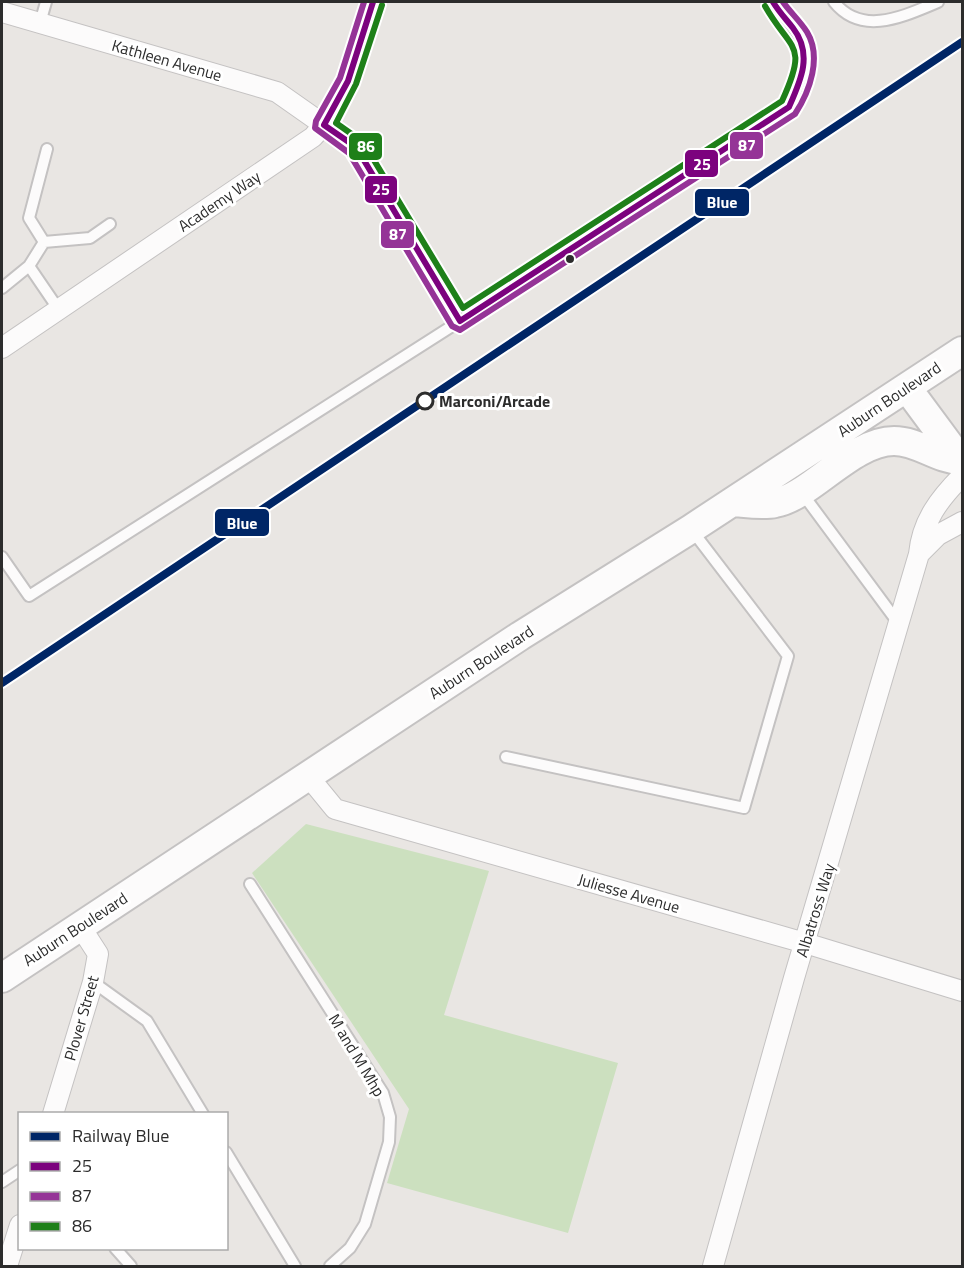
<svg xmlns="http://www.w3.org/2000/svg" width="964" height="1268" viewBox="0 0 964 1268" font-family="'Titillium Web',sans-serif">
<rect width="100%" height="100%" fill="#e9e6e3"/>
<path fill="#cce0bf" d="M306 824 489 871 444 1015 618 1063 568 1233 387 1183 409 1109 252 873Z"/>
<g fill="none" stroke-linecap="round" stroke-linejoin="round">
<defs>
<path id="lane" d="M834 2C862 37 904 16 938 2
M40 23 46 2
M324 125 356 147 460 321
M44 242 90 238 110 224
M29 266 44 242 29 218 47 149
M2 288 29 266 59 310
M802 493 899 624
M2 557 29 596 460 321 789 107C802 79 815 54 793 28 786 19 778 12 773 2
M506 757 744 808 788 656 691 529
M250 884 383 1093 390 1117 389 1142 365 1224 350 1248 330 1266
M93 982 147 1021 203 1114
M226 1152 295 1266
M2 1182 20 1170
M115 1248 131 1266"/>
<path id="street" d="M2 12 277 92 324 125
M2 348 313 137C348 100 359 50 373 2
M919 554 938 535 962 522
M308 776 335 809 805 943 962 991
M53 1114 93 982 98 954 80 926
M7 1266 20 1225
M713 1266 794 978 919 554C922 521 940 498 962 476"/>
<path id="secondary" d="M907 388 961 461
M733 502C746 503 762 506 775 503 810 497 852 441 894 441 918 441 937 459 960 460
M2 978 520 636 691 529 962 351"/>
</defs>
<use href="#lane" stroke="#c4c2c2" stroke-width="14"/>
<use href="#street" stroke="#c4c2c2" stroke-width="22"/>
<use href="#secondary" stroke="#c4c2c2" stroke-width="32"/>
<use href="#lane" stroke="#fcfbfb" stroke-width="10"/>
<use href="#street" stroke="#fcfbfb" stroke-width="20"/>
<use href="#secondary" stroke="#fcfbfb" stroke-width="28"/>
<defs>
<path id="bus-1" d="M373 2 348 81 324 125 356 147 460 321 789 107C801 80 813 54 793 28 786 19 779 12 773 2"/>
<path id="bus-2" d="M364 2 340 78 316 121 315 128 349 153 452 326 460 330 795 114C810 91 822 57 807 32 800 21 790 12 783 2"/>
<path id="bus-3" d="M382 5 356 84 336 123 363 142 463 308 782 101C809 42 791 52 765 6"/>
</defs>
<use href="#bus-1" stroke="#fff" stroke-width="10"/>
<use href="#bus-2" stroke="#fff" stroke-width="10"/>
<use href="#bus-3" stroke="#fff" stroke-width="10"/>
<use href="#bus-1" stroke="#7c027e" stroke-width="6"/>
<use href="#bus-2" stroke="#953497" stroke-width="6"/>
<use href="#bus-3" stroke="#1e8019" stroke-width="6"/>
<defs>
<path id="rail-1" d="M2 683 962 42"/>
</defs>
<use href="#rail-1" stroke="#fff" stroke-width="12"/>
<use href="#rail-1" stroke="#002666" stroke-width="8"/>
</g>
<circle fill="#2c2c2c" stroke="#fff" stroke-width="2" cx="570" cy="259" r="5"/>
<circle fill="#fff" stroke="#2c2c2c" stroke-width="3" cx="425" cy="401" r="8"/>
<g text-anchor="middle" stroke-width="6" stroke-linejoin="round" paint-order="stroke">
<g font-size="16" fill="#2c2c2c" stroke="#fff">
<text transform="translate(167 60) rotate(16)" y="6">Kathleen Avenue</text>
<text transform="translate(219 201) rotate(-34)" y="6">Academy Way</text>
<text transform="translate(889 399) rotate(-34)" y="6">Auburn Boulevard</text>
<text transform="translate(481 662) rotate(-33)" y="6">Auburn Boulevard</text>
<text transform="translate(629 893) rotate(16)" y="6">Juliesse Avenue</text>
<text transform="translate(815 910) rotate(-73)" y="6">Albatross Way</text>
<text transform="translate(75 929) rotate(-33)" y="6">Auburn Boulevard</text>
<text transform="translate(81 1018) rotate(-74)" y="6">Plover Street</text>
<text transform="translate(357 1055) rotate(59)" y="6">M and M Mhp</text>
</g>
<g font-size="16" font-weight="bold" fill="#2c2c2c" stroke="#fff" text-anchor="start">
<text x="439" y="407">Marconi/Arcade</text>
</g>
</g>
<g stroke="#fff" stroke-width="2">
<rect x="729" y="131" width="35" height="29" rx="6" fill="#953497"/>
<rect x="348" y="132" width="35" height="29" rx="6" fill="#1e8019"/>
<rect x="684" y="149" width="35" height="29" rx="6" fill="#7c027e"/>
<rect x="364" y="175" width="34" height="29" rx="6" fill="#7c027e"/>
<rect x="694" y="188" width="56" height="29" rx="6" fill="#002666"/>
<rect x="380" y="220" width="35" height="29" rx="6" fill="#953497"/>
<rect x="214" y="508" width="56" height="29" rx="6" fill="#002666"/>
</g>
<g font-size="16" text-anchor="middle" font-weight="bold" fill="#fff">
<text x="747" y="151">87</text>
<text x="366" y="152">86</text>
<text x="702" y="170">25</text>
<text x="381" y="195">25</text>
<text x="722" y="208">Blue</text>
<text x="398" y="240">87</text>
<text x="242" y="529">Blue</text>
</g>
<rect width="964" height="1268" fill="none" stroke="#2c2c2c" stroke-width="6"/>
<rect x="18" y="1112" width="210" height="138" fill="#ffffff" stroke="#ababab" stroke-width="1.5"/>
<rect x="30" y="1132" width="30" height="9" fill="#002666" stroke="#ababab" stroke-width="1.5"/>
<text x="72" y="1142" font-size="18" fill="#2c2c2c">Railway Blue</text>
<rect x="30" y="1162" width="30" height="9" fill="#7c027e" stroke="#ababab" stroke-width="1.5"/>
<text x="72" y="1172" font-size="18" fill="#2c2c2c">25</text>
<rect x="30" y="1192" width="30" height="9" fill="#953497" stroke="#ababab" stroke-width="1.5"/>
<text x="72" y="1202" font-size="18" fill="#2c2c2c">87</text>
<rect x="30" y="1222" width="30" height="9" fill="#1e8019" stroke="#ababab" stroke-width="1.5"/>
<text x="72" y="1232" font-size="18" fill="#2c2c2c">86</text>
</svg>
